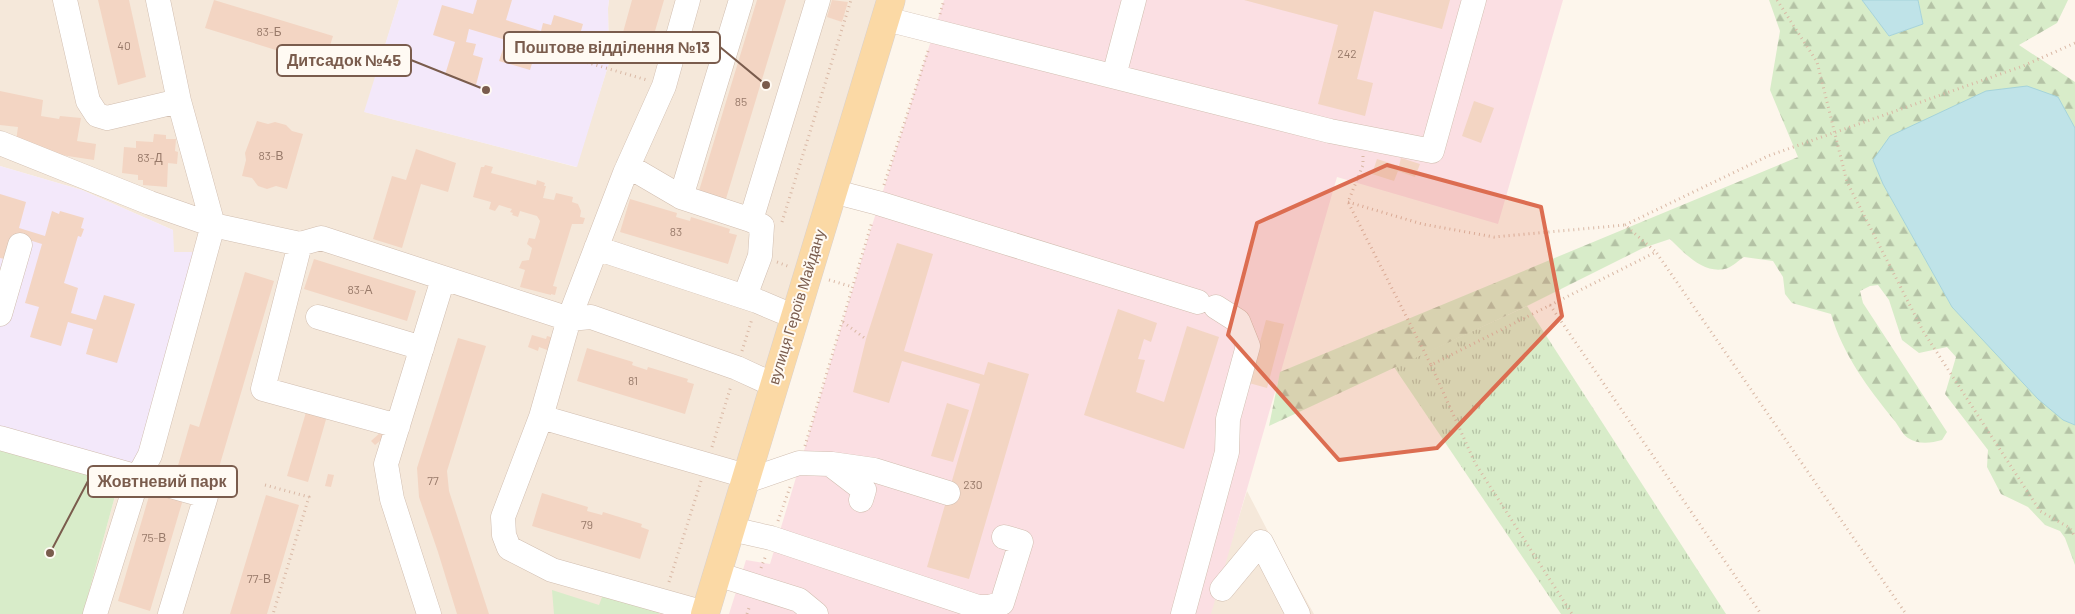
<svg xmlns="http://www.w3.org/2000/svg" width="2075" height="614" viewBox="0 0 2075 614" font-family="Barlow,sans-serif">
<defs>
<pattern id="grass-tufts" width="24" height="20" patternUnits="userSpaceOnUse" patternTransform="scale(1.25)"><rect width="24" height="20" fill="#d8ecc9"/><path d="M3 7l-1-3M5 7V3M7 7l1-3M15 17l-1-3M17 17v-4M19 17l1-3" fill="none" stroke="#b4c2a5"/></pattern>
<pattern id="forest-firs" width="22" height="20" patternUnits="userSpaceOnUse" patternTransform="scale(1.25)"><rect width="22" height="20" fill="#d8ecc9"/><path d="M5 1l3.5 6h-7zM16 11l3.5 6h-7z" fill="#b4c2a5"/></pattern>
</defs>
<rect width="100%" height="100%" fill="#fdf6ec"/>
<path fill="#f5e8da" d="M0 0H399L365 112 576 167 609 63 608 8 609 0H890L704 614H83L115 496 0 428 200 252H173V230L82 190 0 166Z
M1247 491 1275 545 1314 614H1209Z"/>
<path fill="#f3e8fa" d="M399 0H609L608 8 609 63 577 167 364 112Z
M0 166 82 190 173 230 174 252H201L142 465 0 428Z"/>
<path fill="#fbdfe3" d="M944 0H1563L1498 224 1337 177 1211 614H729L746 560 770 564 868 238Z"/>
<path fill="url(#grass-tufts)" d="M1527 306 1726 614H1561L1394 367Z"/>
<path fill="url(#forest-firs)" d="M1769 0H1862L1889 36 1923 24 1918 0H2068L2057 23 2019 45 2075 82V128L2058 97 1873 160 1883 184 1952 307 2063 420 2075 425V565L2065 538 2060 531 2045 525 2028 507 2001 494 1987 467 1988 450 1945 394 1956 357 1947 347 1919 353 1902 340 1889 300 1878 285 1870 286 1860 291 1863 303 1947 432 1942 440C1931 443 1919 445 1908 438 1903 435 1898 425 1894 420 1868 388 1843 355 1831 314L1792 303 1785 294 1783 277 1773 261 1744 257C1739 260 1733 266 1728 268 1705 276 1684 253 1670 239L1643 248 1527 306 1269 426 1280 372 1798 157 1770 90 1780 31Z"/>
<path fill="#d8ecc9" d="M0 445 112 478 115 496 83 614H0Z
M605 589 661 605 659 614H554L552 590 599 605Z"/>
<path fill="#bfe3e8" stroke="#a5d3da" d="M1862 0H1918L1923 24 1889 36Z
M2027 86 2058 97 2075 128V425L2063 420 2038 399 1952 307 1883 184 1873 160 1890 136 1986 91Z"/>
<path fill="#f3d5c3" d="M98 0H129L146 77 118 85Z
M214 0 333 36 324 65 205 28Z
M477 0H512L506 20 541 31 543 23 551 25 554 15 583 24 574 55 538 44 530 70 499 61 506 40 469 29 466 42 476 44 473 55 483 58 476 85 445 75 455 42 433 35 442 5 473 14Z
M632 0H664L651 45 622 36Z
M757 0H786L725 202 698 194Z
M832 0 848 2 842 22 827 17Z
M1244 0H1450L1442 29 1374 11 1357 79 1373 83 1365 116 1318 104 1338 25Z
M0 91 43 100 41 116 59 119 60 116 81 118 77 141 96 144 94 160 15 148 18 127 0 125Z
M1474 101 1494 108 1481 143 1462 136Z
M257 121 268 124 275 122 286 125 292 131 303 134 287 189 276 186 267 189 258 186 252 178 242 176 246 160 245 153Z
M154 134 166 135V139H176L175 151 178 152 177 164 168 163 167 187 143 185V180H138V175L122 173 124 147 136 148V141L153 142Z
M416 149 456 163 448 192 421 184 402 248 373 239 392 176 406 180Z
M1401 158 1420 164 1415 177 1398 171 1394 181 1372 174 1377 159 1399 166Z
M485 165 493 167 491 173 536 185 537 180 545 183 544 186H546L543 198 554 200 556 193 573 197 572 202 578 204 581 211 580 217 585 218 583 224H572L553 286 557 287 555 295 551 294V295L520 287 525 270 519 268 522 261 529 260 532 248 527 244 529 238 535 239 540 221 537 216 520 211 518 217 512 215 513 213 510 212 512 209 499 205 495 211 489 209 491 202 473 197 481 167H484Z
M0 194 26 202 19 228 45 236 52 211 59 214 60 211 84 218 81 228 84 229 81 237 78 236 64 283 78 288 71 313 96 320 104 295 135 304 117 363 86 354 93 329 68 322 61 346 30 337 39 307 25 303 42 244 16 236 9 260 0 258Z
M630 199 677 213 676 217 690 221 691 217 730 229 729 233 737 235 728 264 620 232Z
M897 243 933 254 904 351 984 375 988 362 1029 374 969 579 927 567 980 384 902 361 889 403 853 392 866 339Z
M314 259 416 291 407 321 304 289Z
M245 272 274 281 215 481 177 469 190 424 199 427Z
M1118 309 1157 323 1151 342 1144 339 1138 359 1145 360 1136 392 1164 402 1187 326 1219 337 1184 449 1084 415Z
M1266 320 1284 324 1267 388 1249 383Z
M532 335 546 339 547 336 554 338 550 351 539 347 538 351 528 347Z
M458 338 486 346 447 471 449 491 489 614H457L438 552 419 497 417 468Z
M587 348 633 362 632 365 647 370 648 367 688 379 687 382 694 384 685 414 577 381Z
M947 403 969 410 953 462 931 456Z
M307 409 327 416 308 482 287 476Z
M381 432 385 437 375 445 371 441Z
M328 474 334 475 331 487 325 486Z
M152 486 184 496 150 611 118 601Z
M542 493 588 507 587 511 602 515 603 512 642 524 641 527 649 530 640 559 532 526Z
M266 495 299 505 267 614H230Z"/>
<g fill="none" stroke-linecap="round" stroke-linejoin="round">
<defs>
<path id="minor" d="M65 0 88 101 97 115 107 118 179 101
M158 0 179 101 213 225 300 244 321 238 569 319 591 317 737 368 774 385
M688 0 664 86 625 173 569 319 541 417 503 517 504 535 509 548 552 570 705 613
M741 0 681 197 751 220 762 226 760 256 748 288 750 298
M886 19 1330 131 1432 151 1474 0
M1114 76 1134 0
M0 143 150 203 213 225 150 455 138 477 95 614
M628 166 681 197
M832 191 878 203 1198 302
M751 220 818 0
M300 244 263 389 398 426
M596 248 757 301 795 317
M0 314 20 245
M318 317 422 348
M541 417 746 476
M0 438 206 496 170 614
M832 464 874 470 948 493
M744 482 799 463 830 464 864 490 861 500
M731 529 771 538 978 607H990L1002 603 1021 542 1004 537
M717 574 799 600 816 614
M1222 589 1261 542 1298 614
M429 614 392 499 386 464 443 279
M1183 614 1227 452 1228 419 1248 346 1238 321 1216 307"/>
<path id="major" d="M705 614 891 0"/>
</defs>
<use href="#minor" stroke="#d1beb0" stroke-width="25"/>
<use href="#major" stroke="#dad1cd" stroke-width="29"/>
<path stroke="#d9b8a5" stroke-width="3" stroke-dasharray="1 4" stroke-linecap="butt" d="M1777 0 1817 62 1847 182 1923 331 2040 511 2070 528 2075 537
M940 14 944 0
M558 54 647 80
M1363 156V165L1348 202 1431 365 1656 252 1906 614
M884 185 929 48
M1348 202 1422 224 1494 237 1625 225 1656 252
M782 222 851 0
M1625 225 1768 156 2023 66 2075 43
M777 262 790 267
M829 280 853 287
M1550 305 1761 614
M843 322 866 339
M742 351 752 319
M1431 365 1475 463 1572 614
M805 446 872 222
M712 447 731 386
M265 485 309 497 273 614
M778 521 790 487
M761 568 766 555
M669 582 701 481
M747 614 750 605"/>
<use href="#minor" stroke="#fff" stroke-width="24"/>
<use href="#major" stroke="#fbd9a5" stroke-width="28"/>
</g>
<path fill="#dc6d51" fill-opacity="0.2" stroke="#dc6d51" stroke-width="4" stroke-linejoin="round" d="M1387 165 1541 207 1562 316 1437 448 1339 460 1228 335 1257 223Z"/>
<g text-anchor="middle" stroke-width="4" stroke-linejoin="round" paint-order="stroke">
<g font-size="12" fill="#987a6a">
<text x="269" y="36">83-Б</text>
<text x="124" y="50">40</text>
<text x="1347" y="58">242</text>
<text x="741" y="106">85</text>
<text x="271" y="160">83-В</text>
<text x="150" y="162">83-Д</text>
<text x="676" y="236">83</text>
<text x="360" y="294">83-А</text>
<text x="633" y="385">81</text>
<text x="433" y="485">77</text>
<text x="973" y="489">230</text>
<text x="587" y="529">79</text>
<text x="154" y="542">75-В</text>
<text x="259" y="583">77-В</text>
</g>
<g font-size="15" fill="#7a5c4d" stroke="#fffaf3">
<text transform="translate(797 307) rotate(-73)" y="5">вулиця Героїв Майдану</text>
</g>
</g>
<path fill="none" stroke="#7a5c4d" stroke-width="2" d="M766 85L720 47M486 90L411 60M50 553L88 481"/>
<g fill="#7a5c4d" stroke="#fffaf3" stroke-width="2">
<circle cx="766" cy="85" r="5"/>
<circle cx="486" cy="90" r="5"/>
<circle cx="50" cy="553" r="5"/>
</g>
<g fill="#fffaf3" stroke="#7a5c4d" stroke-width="2">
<rect x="504" y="32" width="216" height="31" rx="5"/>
<rect x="277" y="45" width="134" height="31" rx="5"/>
<rect x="88" y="466" width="149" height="31" rx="5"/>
</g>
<g font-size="16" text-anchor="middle" font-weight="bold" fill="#7a5c4d">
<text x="612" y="53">Поштове відділення №13</text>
<text x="344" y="66">Дитсадок №45</text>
<text x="162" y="487">Жовтневий парк</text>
</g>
</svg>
